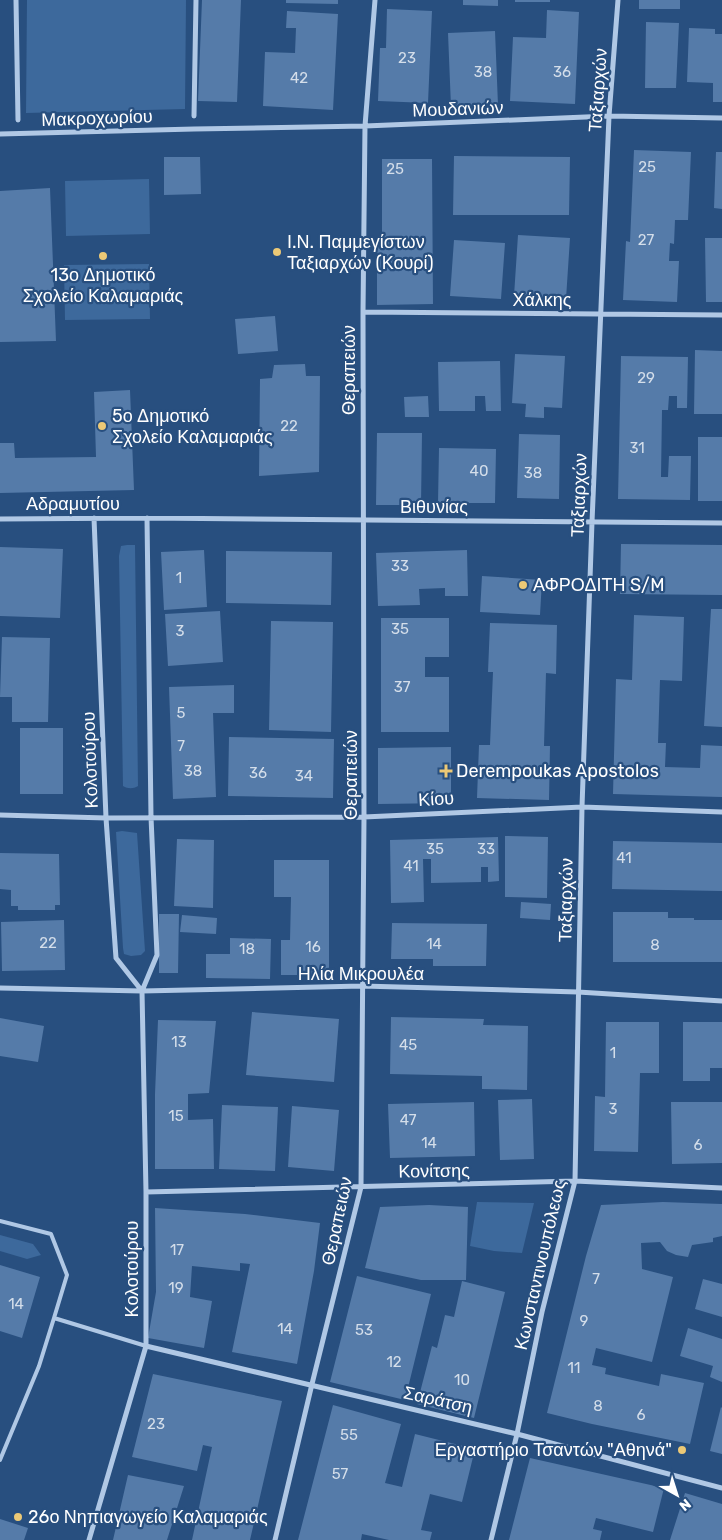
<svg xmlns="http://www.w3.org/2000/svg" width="722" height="1540" viewBox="0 0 722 1540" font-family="Rubik,sans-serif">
<rect width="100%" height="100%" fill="#284f7f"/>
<path fill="#3d699c" d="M27 0H186L185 109 26 113Z
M149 179 150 234 66 236 65 181Z
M149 264 150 319 65 320 64 265Z
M127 545H135L138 786C133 789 128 789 123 786L119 556 121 546Z
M122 831 137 833 145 951 141 955 131 956 124 954 123 948 116 832Z
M477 1202 534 1203 522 1253 494 1251 470 1246Z
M0 1235 33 1244 41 1255 27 1259 0 1251Z"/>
<path fill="#557ba9" d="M202 0H241L237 102 198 101Z
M286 0H338V4L286 3Z
M463 0H498V6L463 5Z
M515 0H550V2H515Z
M639 0H680V9H639Z
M387 9 432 11 428 103 378 101 380 48H386Z
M547 10 579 12 575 104 510 101 513 37 546 38Z
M287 11 338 14 333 110 263 106 265 52 295 53 296 28H286Z
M646 22 679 23 676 88H645Z
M689 28 715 29V34H722V102H713V83L687 82Z
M495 31 498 105 451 107 448 33Z
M634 150 691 152 688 220H675L674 244 670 243 669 261H679L677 302 623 300 626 241 630 242Z
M716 152H722V209L714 208Z
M454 156 570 157 569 215H453Z
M164 157H200L201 194 164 195Z
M382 159H432L433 304 377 305V237H382Z
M50 188 56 341 0 342V191Z
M518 235 570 238 566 299 514 296Z
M705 238H722V302H706Z
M454 240 505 243 501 299 450 296Z
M275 316 278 351 238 354 235 319Z
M695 350 722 351V414H694Z
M515 354 565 356 562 408 544 407V418L525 417 526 404 512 403Z
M621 356 688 357 687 408H677V396H669L668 410H662L661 477H668L669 456H691L690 500 618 499Z
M500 361 501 411H486L485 396H475V411H439L438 362Z
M305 364 306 376H320L319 472 259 476 260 379 272 378 274 365Z
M130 390 134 490 0 493V443H14L15 458 96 457 94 392Z
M428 396 429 417H405L404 397Z
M377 433H422L421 505H376Z
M519 434 560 435 559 499 517 498Z
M698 437H722V501H698Z
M439 448 496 449 495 503H438Z
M621 544 722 545V595L620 594Z
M0 547 63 549 60 618 0 616Z
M204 550 207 607 164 610 161 552Z
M467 550 468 596H445V588L419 589 420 605 378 606 376 553Z
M226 551 332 552 331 605 226 603Z
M482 576 542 580 540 615 480 612Z
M711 609H722V727L704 726Z
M220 611 223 662 168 666 165 614Z
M634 615 684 617 682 681 660 680 658 743H666L665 767 700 768 701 745 722 746V797L613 794 616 679 632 680Z
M381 618H449V657H425V677H449V732H381Z
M271 621 333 622 331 732 269 730Z
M490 623 557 625 556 674 546 673 544 746H550L549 800 477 798 479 745H490L493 672H488Z
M2 637 50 638 48 722H12V697H0Z
M234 685V713H213L216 797 173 799 169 687Z
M20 728H63V794H20Z
M229 737 334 739 333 798 228 796Z
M451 747V803L378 804V748Z
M505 836 548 837 547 898 505 897Z
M498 837 499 881 488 882V867H481V882L431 883V859H423L424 902 391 903 390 840Z
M177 839 214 840 213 908 174 906Z
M613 841 722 843V891L612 889Z
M0 853 59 854 60 905H55V910H18V906H11V890L0 889Z
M274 860H329V975H281V940H290L291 897H274Z
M521 902 551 904 550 920 520 918Z
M613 912H668V918H694V920H722V962H613Z
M159 914H179L178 973H159Z
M182 915 217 918 216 934 180 932Z
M64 920 65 970 2 971 1 922Z
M392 923 487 924 486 966H433V959H391Z
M230 938 271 939 270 979 206 978V954H230Z
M252 1012 339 1019 334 1082 246 1075Z
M391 1017 484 1019 483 1025 528 1026 527 1090 482 1089V1076L390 1074Z
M0 1018 44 1026 38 1062 0 1056Z
M158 1020 216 1021 209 1093 188 1094V1120L213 1119 214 1169H155V1094Z
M606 1022H659V1073H640L638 1152 594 1151 595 1096 605 1097Z
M683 1022H722V1068H710V1081H683Z
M532 1099 534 1159 500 1160 498 1100Z
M474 1102 475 1156 390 1158 388 1104Z
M671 1102H722V1163L672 1164Z
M222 1105 278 1107 275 1171 219 1169Z
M292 1106 339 1110 334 1171 288 1167Z
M663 1202 722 1204V1236L713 1238V1242L692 1245 688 1257 676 1255 667 1251 660 1242 641 1243 642 1269 673 1277 652 1362 596 1348 592 1365 606 1368 605 1374 659 1386 661 1374 704 1383 690 1444 592 1424 547 1413 586 1256 601 1205Z
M429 1205 468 1207 466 1280H421L365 1268 380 1207Z
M155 1208 245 1214 320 1223 314 1271 297 1364 232 1352 250 1264 240 1263V1271L192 1266 190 1297 212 1301 204 1348 148 1338 156 1292Z
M0 1265 40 1277 22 1338 0 1331Z
M357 1276 431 1294 405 1400 330 1382Z
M703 1279 722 1284V1317L695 1309Z
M462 1281 505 1292 474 1418 417 1404 432 1346 437 1348 445 1315 454 1317Z
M688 1328 722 1339V1382L710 1377 713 1366 680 1356Z
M153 1374 282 1401 250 1540H192L212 1447 203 1445 197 1471 132 1457Z
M333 1405 401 1424 385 1483 402 1487 415 1434 475 1449 462 1502 430 1494 421 1530 432 1532 430 1540H389L362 1534 361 1540H298Z
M721 1407 722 1408V1454L710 1451Z
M530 1458 664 1488 653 1532 596 1518 593 1529 602 1531 600 1540H509Z
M128 1475 184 1486 167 1540H113Z
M685 1493 722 1504V1540H670Z
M0 1519 28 1528 24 1540H0Z"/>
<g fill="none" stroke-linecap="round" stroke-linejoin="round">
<path stroke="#b0c8e5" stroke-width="4" d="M0 1221 51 1234 67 1275 54 1318
M0 1460 39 1366 54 1318 146 1346"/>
<path stroke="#b0c8e5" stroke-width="5" d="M16 0 18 120
M194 116 196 0
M0 134 194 129 365 126 609 116 722 118
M363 312 722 315
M94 518 106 818 116 958 142 991
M0 519 147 518 722 523
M0 815 106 818 364 817 582 807 722 812
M0 988 142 991 362 986 578 992 722 1001
M146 1192 575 1181 722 1188
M146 1346 517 1434 722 1488
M89 1540 146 1346V1192L142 991 157 955 151 817 147 518
M275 1540 312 1384 361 1187 364 817 363 312 365 126 375 0
M491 1540 517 1434 542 1312 575 1181 582 807 592 522 609 116 618 0"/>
</g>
<g fill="#ecc976" stroke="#284f7f" stroke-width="2">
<circle cx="277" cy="252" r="5"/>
<circle cx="103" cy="256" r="5"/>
<circle cx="102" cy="426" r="5"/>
<circle cx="523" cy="585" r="5"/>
<path d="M443.5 763.5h5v5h5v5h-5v5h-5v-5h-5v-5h5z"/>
<circle cx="682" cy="1450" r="5"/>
<circle cx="18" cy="1517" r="5"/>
</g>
<g text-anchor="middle" stroke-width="4.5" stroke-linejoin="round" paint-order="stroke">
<g font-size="15" fill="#d4deea">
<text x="407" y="63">23</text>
<text x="483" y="77">38</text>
<text x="562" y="77">36</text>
<text x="299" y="83">42</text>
<text x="647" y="172">25</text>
<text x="395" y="174">25</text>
<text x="646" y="245">27</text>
<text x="646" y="383">29</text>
<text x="289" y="431">22</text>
<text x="637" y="453">31</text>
<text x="479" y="476">40</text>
<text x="533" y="478">38</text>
<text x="400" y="571">33</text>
<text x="179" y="583">1</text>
<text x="400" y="634">35</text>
<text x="180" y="636">3</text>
<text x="402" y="692">37</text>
<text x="181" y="718">5</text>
<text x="181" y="751">7</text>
<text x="193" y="776">38</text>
<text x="258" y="778">36</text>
<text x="304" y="781">34</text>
<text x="435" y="854">35</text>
<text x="486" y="854">33</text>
<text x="624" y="863">41</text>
<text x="411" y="871">41</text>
<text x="48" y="948">22</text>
<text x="434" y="949">14</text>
<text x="655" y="950">8</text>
<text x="313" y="952">16</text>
<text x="247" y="954">18</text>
<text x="179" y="1047">13</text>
<text x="408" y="1050">45</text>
<text x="613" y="1058">1</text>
<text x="613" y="1114">3</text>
<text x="176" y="1121">15</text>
<text x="408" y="1125">47</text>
<text x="429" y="1148">14</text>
<text x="698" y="1150">6</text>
<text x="177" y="1255">17</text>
<text x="596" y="1284">7</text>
<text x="176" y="1293">19</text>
<text x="16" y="1309">14</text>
<text x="584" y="1326">9</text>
<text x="285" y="1334">14</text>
<text x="364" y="1335">53</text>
<text x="394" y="1367">12</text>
<text x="574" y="1373">11</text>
<text x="462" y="1385">10</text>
<text x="598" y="1411">8</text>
<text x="641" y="1420">6</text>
<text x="156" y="1429">23</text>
<text x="349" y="1440">55</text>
<text x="340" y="1479">57</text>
</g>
<g font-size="18" fill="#fff" stroke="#284f7f">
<text transform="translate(598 90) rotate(-86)" y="6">Ταξιαρχών</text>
<text transform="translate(458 109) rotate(-2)" y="6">Μουδανιών</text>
<text transform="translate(97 118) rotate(-2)" y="6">Μακροχωρίου</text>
<text x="542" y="306">Χάλκης</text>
<text transform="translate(349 370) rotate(-90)" y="6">Θεραπειών</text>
<text transform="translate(579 495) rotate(-88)" y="6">Ταξιαρχών</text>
<text x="73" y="510">Αδραμυτίου</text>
<text x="434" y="513">Βιθυνίας</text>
<text transform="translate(90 760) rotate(-92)" y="6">Κολοτούρου</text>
<text transform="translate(351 775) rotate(-90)" y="6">Θεραπειών</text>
<text transform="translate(436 799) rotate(-3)" y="6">Κίου</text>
<text transform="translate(566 900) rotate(-89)" y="6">Ταξιαρχών</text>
<text x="361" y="980">Ηλία Μικρουλέα</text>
<text transform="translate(434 1171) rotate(-1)" y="6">Κονίτσης</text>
<text transform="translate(337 1221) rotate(-78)" y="6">Θεραπειών</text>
<text transform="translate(540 1265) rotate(-77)" y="6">Κωνσταντινουπόλεως</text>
<text transform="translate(132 1269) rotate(-90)" y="6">Κολοτούρου</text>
<text transform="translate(438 1400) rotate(13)" y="6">Σαράτση</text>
</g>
<g font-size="18" fill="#fff" stroke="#284f7f" text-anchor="start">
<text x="287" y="248">Ι.Ν. Παμμεγίστων<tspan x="287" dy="21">Ταξιαρχών (Κουρί)</tspan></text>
<text x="103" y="281" text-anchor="middle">13ο Δημοτικό<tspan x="103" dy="21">Σχολείο Καλαμαριάς</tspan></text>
<text x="112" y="422">5ο Δημοτικό<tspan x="112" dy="21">Σχολείο Καλαμαριάς</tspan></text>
<text x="533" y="591">ΑΦΡΟΔΙΤΗ S/M</text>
<text x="456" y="777">Derempoukas Apostolos</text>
<text x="672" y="1456" text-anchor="end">Εργαστήριο Τσαντών "Αθηνά"</text>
<text x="28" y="1523">26ο Νηπιαγωγείο Καλαμαριάς</text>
</g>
</g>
<g transform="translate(677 1495) rotate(141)" stroke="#284f7f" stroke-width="4" paint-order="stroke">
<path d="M0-4L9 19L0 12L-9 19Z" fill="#ffffff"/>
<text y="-8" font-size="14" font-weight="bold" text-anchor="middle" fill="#ffffff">N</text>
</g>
</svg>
